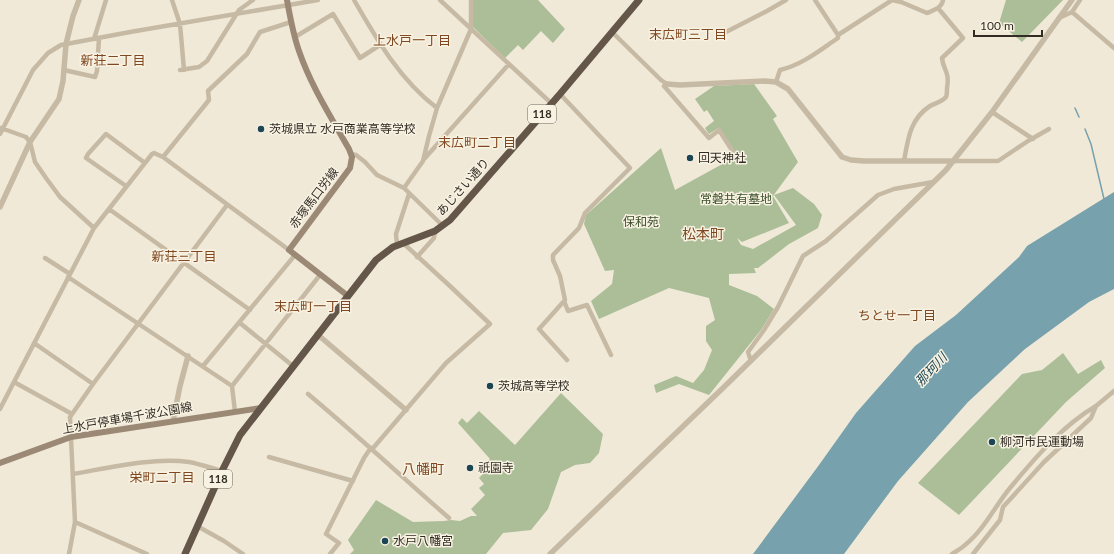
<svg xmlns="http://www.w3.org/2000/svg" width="1114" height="554" viewBox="0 0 1114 554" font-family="Lato,'Noto Sans JP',sans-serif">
<rect width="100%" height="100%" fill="#f0e9d7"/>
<path fill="#abbe98" d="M472 0H538L565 29 553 43 541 31 523 50 518 45 505 58 473 27Z
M1006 0H1063L1022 42 999 23Z
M754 84 777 116 773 119 798 162 773 196 789 223 742 242 737 238 741 245 753 249 796 225 774 195 793 188 814 204 822 215 818 228 789 244 758 268H754L756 273 729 274V285L757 296 774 309 761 330 709 395 679 384 656 393 654 385 676 376 693 383 704 370 712 350 706 341V326L715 320 709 298 669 288 599 319 591 301 612 284 614 270 605 271 584 224 586 215 661 148 675 190 737 156 718 128 709 134 705 128 714 121 707 110 704 112 695 99 714 86Z
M1063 353 1078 374 1101 360 1105 368 1066 402 959 515 918 483 1022 374 1042 370Z
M561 393 603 434 599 453 590 463 575 465 561 472 548 509 531 530 503 533 486 554H350L354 550 348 540 376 500 413 522 444 521 451 520 460 521 471 516H485H477L471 509 485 495 479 488 484 484 479 478 489 467 486 463 490 459 458 423 462 418 467 423 479 411 515 445Z"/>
<path fill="#77a1ac" d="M1114 192V289L1089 302 1025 349 968 402 898 481 844 554H753L819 465 856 413 915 346 956 315 1019 257 1027 246Z"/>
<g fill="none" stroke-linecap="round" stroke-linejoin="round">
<path stroke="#77a1ac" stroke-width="1.5" d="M1075 108 1079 117
M1085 129 1091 144 1104 199"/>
<path stroke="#c7baa4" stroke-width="4.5" d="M172 0 180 24 184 70
M354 0C377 40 400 80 437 108
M440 0 551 103
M815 0 838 35
M892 0 901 2 927 13C934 10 942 8 943 0
M1072 12 1114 48
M1059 18 1072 12 1080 0
M612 32 661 80 667 84
M726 32 767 11 786 0
M295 37 333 14 360 58 380 45
M94 39 106 0
M64 70 95 77 97 71 99 38
M180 70 199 67 207 61 239 10 253 0
M776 82 780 70C802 65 820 50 838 38V35L892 0
M664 86 709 138 719 130 735 155
M560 94 630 168 585 213 579 228 553 255V260L560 276 565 300 539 329 567 360
M992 112 1033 139
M1 128 26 137 30 142 35 162 46 178 60 197 94 228
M0 134 33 70 48 53 61 45 130 32 318 0
M351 154 356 155 365 162 377 175 404 188 443 226
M163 157 209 100 208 91 247 54 260 32 291 22
M425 158 509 64
M904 161C908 139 910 119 930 106 935 103 942 102 946 97 947 95 947 90 947 88 950 71 943 70 942 58L963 38 938 8
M954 161H998L1028 141 1049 129
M126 186 86 158 88 154 106 134 145 163
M404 188 423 161 429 136 437 108 471 29V0
M109 209 250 310
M397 245 396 234 409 194
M417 257 434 238 435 231
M45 258 70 274
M68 277 232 386 235 412
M564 301 568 311 587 305 611 355
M240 323 293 366
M34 343 93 384
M751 361 748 352 764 330 778 307 803 256 826 241 878 195 894 189 933 182
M203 366 295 255
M14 382 72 414
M232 386 320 275
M308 394C356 434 402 477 449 518
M0 409 94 228 152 154 154 153 163 157 289 250
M269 457 353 481
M73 474C108 468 153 457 189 462 200 464 211 468 222 471
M75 522 147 554
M197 526 224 541 243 554
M69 554 75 522 70 417 93 384 227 205
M330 554 339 543 326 534 364 458 370 449 374 447 446 363 490 324 451 287 403 243
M952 554C956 551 961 549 965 545 984 530 995 506 1010 488 1034 459 1063 425 1096 406
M973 554 1000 520 1003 507 1044 462 1091 418 1096 406 1114 391"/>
<path stroke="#c7baa4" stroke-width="5.5" d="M667 84 680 85 765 81 776 82 788 89 842 157 851 160 864 161H954
M0 207 30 142 59 99 63 81 66 44 73 16 79 0
M317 334 406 410
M173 421 180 386 188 356
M550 554 724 387 946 170 992 112 1072 0"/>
<path stroke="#9b8975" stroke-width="6" d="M287 0C290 17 293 34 299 51 311 86 331 117 349 149L352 157 350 168 289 250 348 296
M0 463 71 437 261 408"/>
<path stroke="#645749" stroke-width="7" d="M185 554 222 471 240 435 376 260 393 247 435 231 450 220 560 94 639 0"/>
</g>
<g fill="#1c4653" stroke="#f8f2e3" stroke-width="1.5">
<circle cx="261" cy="129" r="4"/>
<circle cx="690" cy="158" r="4"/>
<circle cx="490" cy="386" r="4"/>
<circle cx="992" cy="442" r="4"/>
<circle cx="470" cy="468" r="4"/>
<circle cx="385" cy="541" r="4"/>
</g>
<g text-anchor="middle" stroke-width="3" stroke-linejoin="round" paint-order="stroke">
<g fill="#f8f2e3" stroke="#6e675e" stroke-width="1">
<rect x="528" y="105" width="28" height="18" rx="3"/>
<rect x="204" y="470" width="28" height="18" rx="3"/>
</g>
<g font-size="11" font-weight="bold" fill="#332c25">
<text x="542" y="118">118</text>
<text x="218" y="483">118</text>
</g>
<g font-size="12" fill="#332c25" stroke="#f8f2e3" text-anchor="start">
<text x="269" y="133">茨城県立 水戸商業高等学校</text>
<text x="698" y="162">回天神社</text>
<text x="498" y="390">茨城高等学校</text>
<text x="1000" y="446">柳河市民運動場</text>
<text x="478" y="472">祇園寺</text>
<text x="393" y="545">水戸八幡宮</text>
</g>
<g font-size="12" fill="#332c25" stroke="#f8f2e3">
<text transform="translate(463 187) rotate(-48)" y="4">あじさい通り</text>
<text transform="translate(314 198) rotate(-53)" y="4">赤塚馬口労線</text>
<text transform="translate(127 418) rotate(-10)" y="4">上水戸停車場千波公園線</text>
</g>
<g font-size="12" fill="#3b502a" stroke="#f8f2e3">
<text x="736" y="203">常磐共有墓地</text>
<text x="641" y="226">保和苑</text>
</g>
<g font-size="13" fill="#804820" stroke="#f8f2e3">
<text x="688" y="39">末広町三丁目</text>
<text x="412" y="45">上水戸一丁目</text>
<text x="113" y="65">新荘二丁目</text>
<text x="477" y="147">末広町二丁目</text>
<text x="184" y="261">新荘三丁目</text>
<text x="313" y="311">末広町一丁目</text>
<text x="897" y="320">ちとせ一丁目</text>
<text x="162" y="482">栄町二丁目</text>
</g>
<g font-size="13" font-style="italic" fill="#1c4653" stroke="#f8f2e3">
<text transform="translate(931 369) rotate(-47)" y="5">那珂川</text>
</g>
<g font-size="14" fill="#804820" stroke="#f8f2e3">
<text x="703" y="239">松本町</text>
<text x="423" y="474">八幡町</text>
</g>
</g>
<path d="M974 30v6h68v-6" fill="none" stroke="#332c25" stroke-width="2"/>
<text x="980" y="30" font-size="12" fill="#332c25" stroke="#f8f2e3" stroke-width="3" paint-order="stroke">100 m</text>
</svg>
